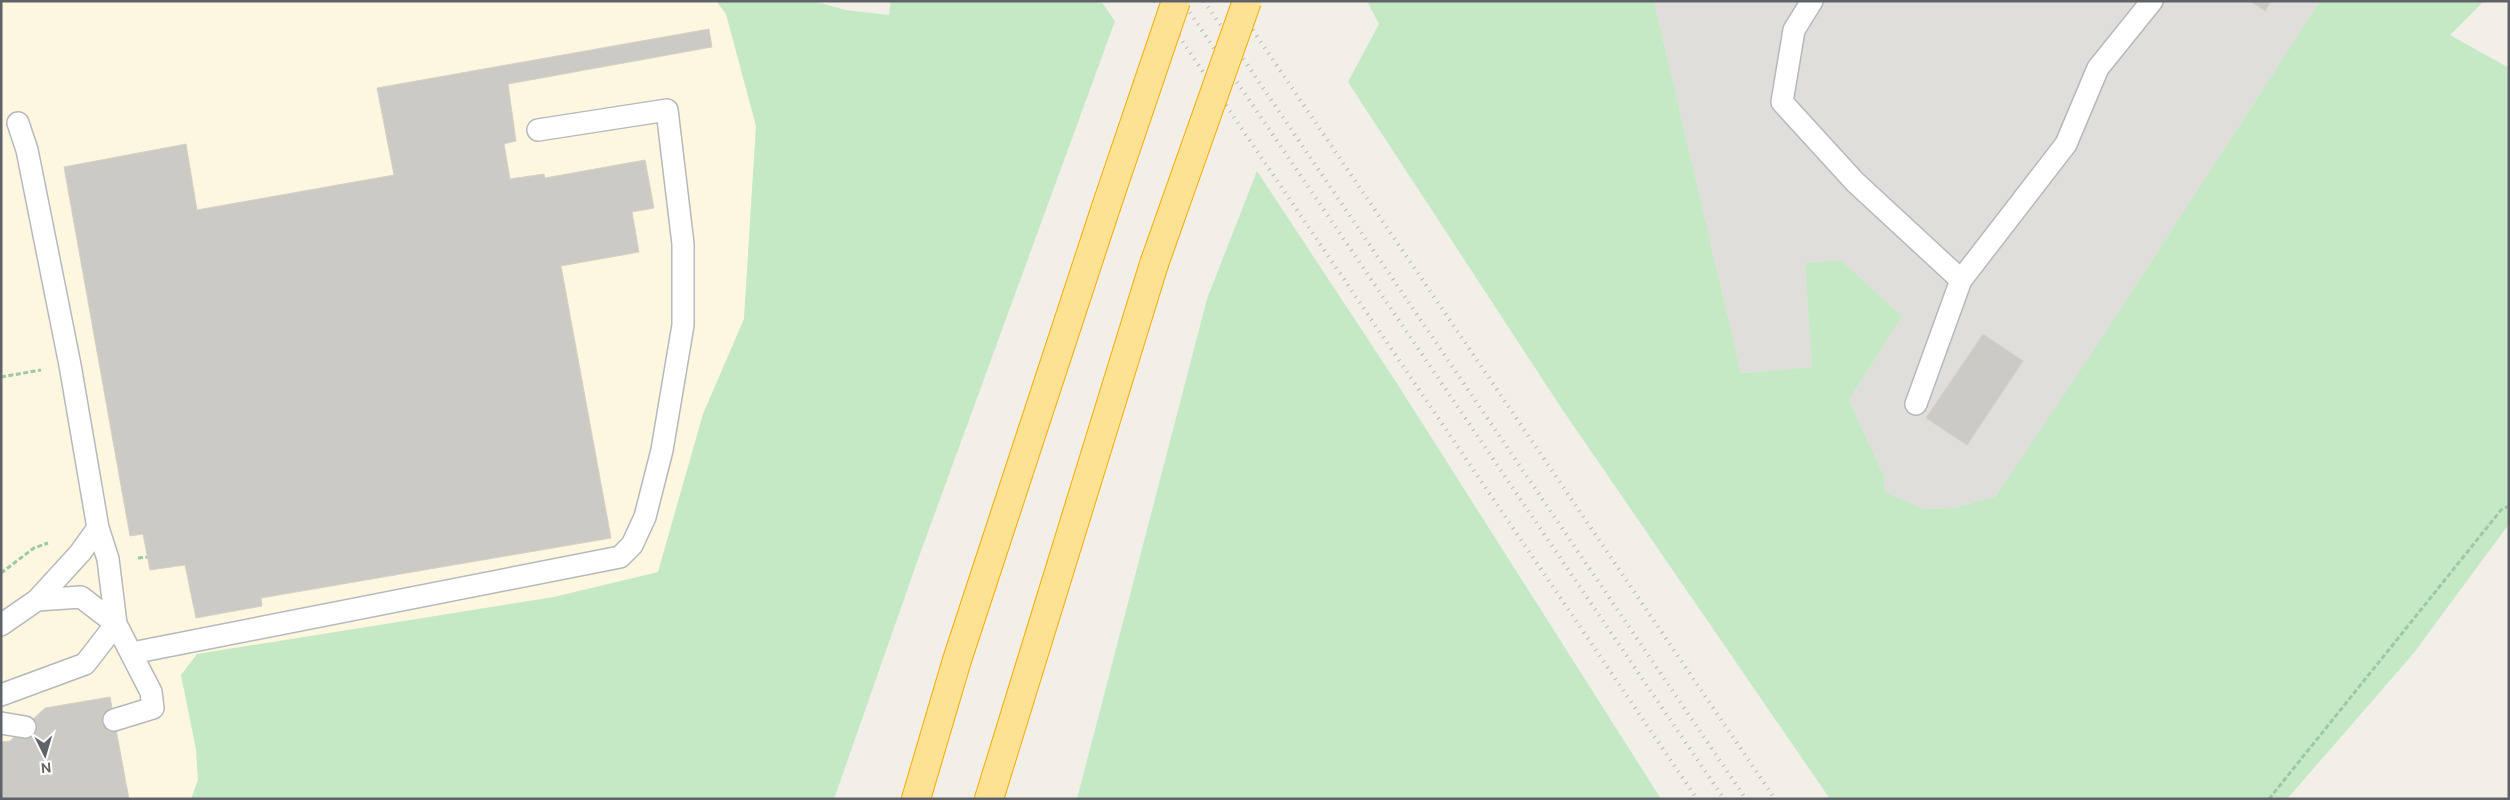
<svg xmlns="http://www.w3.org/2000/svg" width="2510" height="800" viewBox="0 0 2510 800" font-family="'DM Sans',sans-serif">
<rect width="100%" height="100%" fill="#f1efe8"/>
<path fill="#fef7e0" d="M1 1H716L726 13 756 126 744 319 703 414 658 573 554 597 181 676 196 749 198 780 191 799H1Z"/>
<path fill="#e0deda" d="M1654 1H2320L2099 342 1996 496 1954 508 1924 509 1885 492 1884 476 1849 400 1902 316 1841 260 1805 263 1812 367 1741 373Z"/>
<path fill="#c5e8c5" d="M716 1H814L845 10 889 15 891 1H1101L1115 21 917 562 834 799H191L198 780 196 749 181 675 197 654 554 597 658 572 703 414 744 319 756 126 726 14Z
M1367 1H1654L1741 373 1812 367 1805 263 1841 260 1902 316 1849 400 1884 476 1885 492 1924 509 1954 508 1996 496 2099 342 2320 1H2484L2450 35 2509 68V524L2413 654 2287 799H1830L1562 409 1348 82 1379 24Z
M1257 171 1398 385 1661 799H1077L1207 299Z"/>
<path fill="#cccac5" stroke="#d6d1c6" d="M2250 1H2271L2265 11Z
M709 29 712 47 508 84 516 141 504 144 510 179 544 174 545 178 645 160 654 208 632 212 639 252 561 266 611 538 261 598 262 606 196 618 185 565 150 570 143 534 130 536 64 167 186 144 197 210 394 175 377 88Z
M1983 334 2023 361 1967 445 1926 418Z
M110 697 129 799H1V742L10 741 45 708Z"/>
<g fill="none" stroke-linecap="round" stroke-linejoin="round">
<defs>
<path id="service" d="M1812 1 1794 30 1782 102 1855 182 1961 280
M18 123 27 150 70 365 98 528 108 559 116 624 151 692 153 708 114 720
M1916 404 1961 280 2066 144 2098 68 2152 1
M37 600 80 553 98 528
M1 625 37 600 81 597 116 624
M132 653 620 557 632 545 645 517 662 450 683 325V244L667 110 538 130
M1 695 85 664 116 624
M1 723 25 727"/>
<path id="motorway" d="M916 799 957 660 1106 207
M989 799 1154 264"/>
</defs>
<use href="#service" stroke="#b5b8bc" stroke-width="24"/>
<use href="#motorway" stroke="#f9ab00" stroke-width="30"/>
<path stroke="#9cc7a9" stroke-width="3" stroke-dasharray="5 2.5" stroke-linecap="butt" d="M1 377 41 370
M138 558 147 557
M1 573 34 548 48 543
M2269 799 2501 510 2509 506"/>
<use href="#service" stroke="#fff" stroke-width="21"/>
<use href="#motorway" stroke="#fde293" stroke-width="28"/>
<path stroke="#b6b7b8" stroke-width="4" stroke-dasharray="1 6" stroke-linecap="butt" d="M1155 1 1697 799
M1182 1 1724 799
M1204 1 1746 799
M1233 1 1775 799"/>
<defs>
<path id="motorway-bridge" d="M1106 207 1176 1
M1154 264 1247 1"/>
</defs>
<use href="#motorway-bridge" stroke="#f9ab00" stroke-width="30" stroke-linecap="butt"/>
<use href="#motorway-bridge" stroke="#fde293" stroke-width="28"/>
</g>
<rect width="2510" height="800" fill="none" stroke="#5f6368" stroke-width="5"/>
<g transform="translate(45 755) rotate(175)" stroke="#ffffff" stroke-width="4" paint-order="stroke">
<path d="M0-4L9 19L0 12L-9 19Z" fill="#5f6368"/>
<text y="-8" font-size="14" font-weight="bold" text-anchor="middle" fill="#5f6368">N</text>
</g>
</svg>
